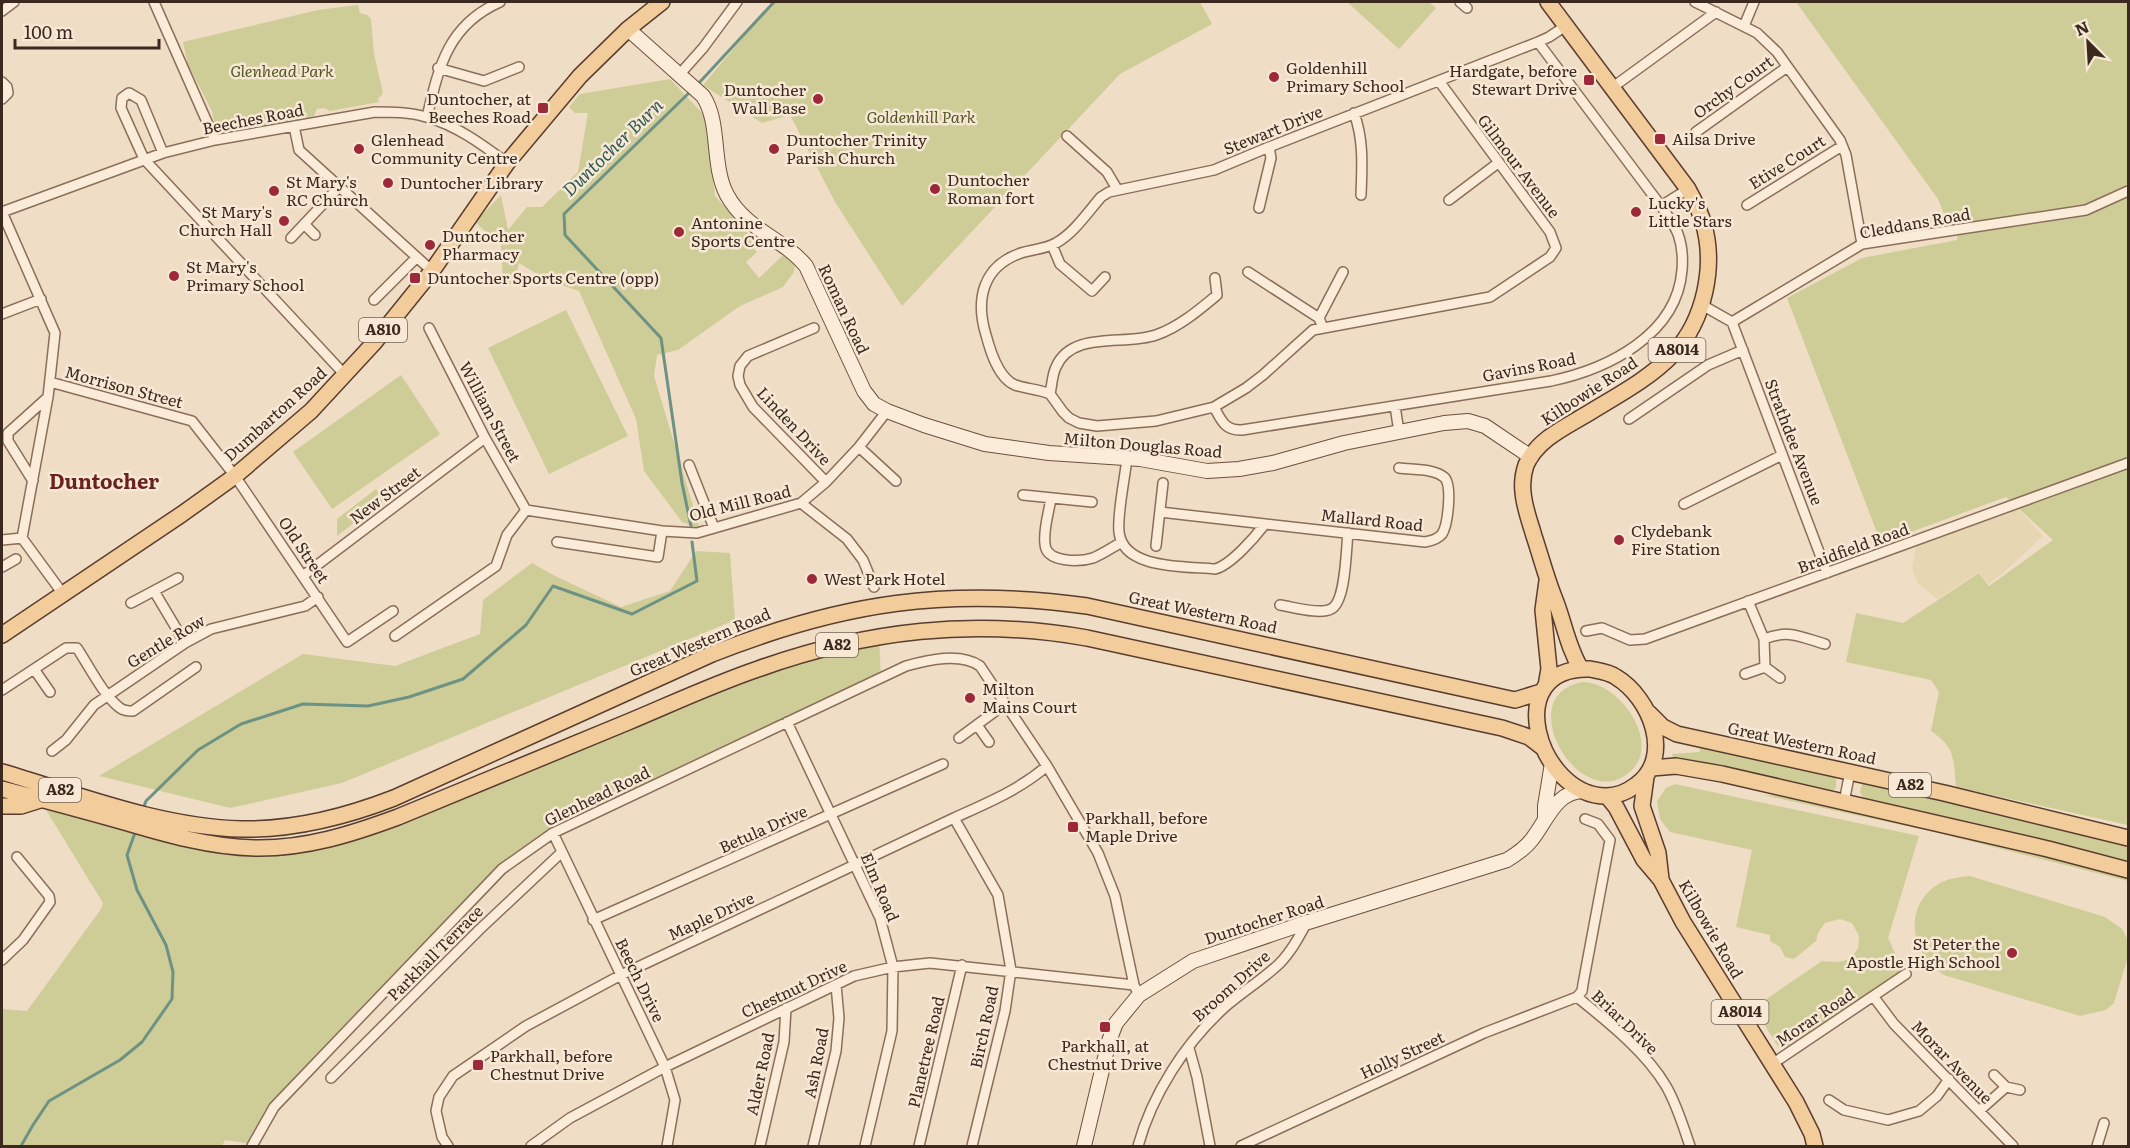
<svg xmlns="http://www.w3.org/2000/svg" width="2130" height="1148" viewBox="0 0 2130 1148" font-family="Literata,serif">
<rect width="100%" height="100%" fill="#f0ddc5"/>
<path fill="#e6d6b2" d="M2019 510 2043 536 2003 573 1989 584 1979 572 1937 599 1917 582 1912 568 1916 546 1993 511Z"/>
<path fill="#cecd98" d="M773 2H1200L1212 24 1120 74 902 306 835 202 790 115 762 123 703 85Z
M1347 2H1429L1436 8 1399 49Z
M1796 2H2128V825L1956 787C1953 758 1956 748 1931 731L1939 692 1931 680 1846 662 1856 613 1903 623 1979 573 1989 586 2053 540 2006 497 1881 543 1787 298 1862 258 1957 240 1958 225 1945 216 1938 199Z
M358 5 360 13 367 15 371 19 374 54 383 93 378 99 379 102 330 111 324 108 317 109 314 116 305 118 228 133 215 128 212 111 188 65 183 42 318 10Z
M670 79 704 115 715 196 758 245 754 249 757 252 746 262 759 278 783 255 795 264 794 272 783 287 740 306 678 350 657 355 654 376 700 529 682 522 644 471 636 419 579 291 547 280 519 263 514 284H503L501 245 475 222 501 195 508 230 527 207H542L578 172 588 113H575L569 107 580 94Z
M566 310 628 436 549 474 488 348Z
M401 375 440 434 332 509 293 452Z
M376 489 384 500 337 536V519Z
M696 551 730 553 735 620 342 783 230 808 99 776 303 654 395 666 480 634 483 600 532 563 555 576 621 607 670 591Z
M879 636 881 678 553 833 502 869 274 1106 252 1144 225 1140 222 1146H2V1009L27 1011 101 909 103 903 40 800 207 843 324 841 755 669Z
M1583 682C1621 682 1666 748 1626 775 1576 810 1511 694 1583 682Z
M1701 747 1829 774 1836 778V788L1832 791H1828L1727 767 1673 757 1672 754 1699 752Z
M1866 783 2128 845V862L2062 845 1868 800 1863 798 1860 792 1862 784Z
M1675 784 1919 836 1888 938 1902 968 1894 978 1789 1047 1779 1048 1752 1005 1753 1001 1762 1002 1822 961 1838 962 1851 959 1858 948 1859 936 1852 923 1840 919 1825 923 1818 933 1816 941 1794 959 1785 957 1780 947 1770 941V935L1736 927 1752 850 1670 832 1660 819 1657 801 1666 788Z
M1763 795 1785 796 2023 850 2128 878V881L1934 832Z
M1970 876 2105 917 2122 929 2128 940V957L2117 993 2114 1003 2106 1010 2080 1016 1944 975C1909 954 1902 903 1942 882 1951 878 1960 877 1970 876Z"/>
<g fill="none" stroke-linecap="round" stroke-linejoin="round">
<path stroke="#6d9284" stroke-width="3" d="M698 84 774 2
M691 91 564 214 565 235 661 338 682 483 691 526
M143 809 146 801 198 750 241 724 303 704 368 706 409 697 463 679 526 625 553 586 632 614 697 581 692 542
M21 1146 33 1125 49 1101 120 1060 142 1042 172 999 173 972 166 945 137 890 127 855 136 830"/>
<defs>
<path id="street" d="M154 2 215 140
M1460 2 1467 8
M1695 2 1757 33 1777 52 1840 140 1846 155 1862 244
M2 11 14 2
M1744 26 1754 2
M438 68 484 81 519 67
M679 75 703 48 737 2
M2 82 7 87 8 93 2 99
M1613 87 1716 12
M1354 113C1364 140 1362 167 1361 195
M427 117C439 66 448 25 500 2
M294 126 299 150 432 271
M1696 132 1787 67
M1067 136 1107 172 1117 189
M163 153 141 100 129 93 122 98 121 108 144 159 345 375
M1449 200 1498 163
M1747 205 1842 146
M1661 206 1688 189
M1259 208 1271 158 1269 147
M2 212 163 153 215 140 375 112C392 112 410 112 426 117 456 125 483 145 507 163
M2 212 55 333 48 397 22 538 63 594
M304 224 315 235
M291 238 339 187
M1052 245 1060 264 1092 291 1105 277
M1248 272 1319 318 1323 328
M374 300 416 258
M1702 305 1732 322 1862 244 2086 210 2128 191
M2 314 41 299
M1319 318 1343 272
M1732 322 1827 573
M429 328 485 438 526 510
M814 328 748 356 740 366 738 376 740 385 753 407 826 482
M50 382 192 421 235 476 347 642 393 611
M1050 394C1039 389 1026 389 1015 385 998 378 990 350 986 335 975 299 983 266 1021 253 1033 249 1046 249 1056 243 1074 233 1088 212 1101 197L1109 192 1214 170 1269 147 1538 42 1549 37 1567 25
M1050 394 1063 412 1069 418 1079 423 1097 426 1156 421 1214 407 1246 388 1263 375 1313 330 1490 297 1550 257 1556 248 1550 232 1439 81
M1050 394C1052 385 1052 375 1056 367 1072 330 1125 346 1156 335 1179 327 1199 310 1217 295L1215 278
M1395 406 1399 432
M1214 407C1221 420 1225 431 1242 430L1551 381C1608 369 1677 335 1682 270 1683 258 1682 245 1678 234 1674 224 1667 215 1661 206L1538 42
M1629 419 1708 365 1743 350
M859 447 896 481
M1127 458C1125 478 1117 514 1119 532 1123 570 1186 566 1215 569 1231 565 1255 537 1265 524L1425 542C1431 541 1438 539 1442 534 1448 525 1452 487 1445 478 1435 468 1412 470 1399 468
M689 465 714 528
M33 481 8 441V433L48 397
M1023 495 1092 502
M1051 498C1049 512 1043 530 1045 544 1046 563 1080 562 1093 558 1103 554 1113 547 1122 542
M801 503 847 539 863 560 874 587
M1684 504 1782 455
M526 510 662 531 697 533 801 503 826 482 859 447 887 411
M1160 512 1265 524
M2 540 22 538
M557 542 658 557 662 531
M1156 546 1163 483
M2 567 16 559
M304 575 485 438
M154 591 185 643
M131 603 178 578
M1280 605C1293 607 1320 615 1331 609 1346 602 1346 549 1348 533
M1586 631 1602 628 1630 640 1645 639 2128 463
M395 636 496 566 507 535 526 510
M1764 639C1789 629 1800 637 1825 644
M1765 667 1780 678
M34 669 50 692
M1745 674 1765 667 1764 639 1748 601
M2 690 66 648H77C89 666 103 695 120 708 124 711 128 711 133 711L196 667
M787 722 880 918 893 967 892 1031 865 1146
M977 725 989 742
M959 738 1005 704
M52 751 66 740 94 705 185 643 211 629 305 606 318 597
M1844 802 1850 772
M954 818 998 895 1011 970 1005 1011 972 1146
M1585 819 1598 824 1610 840 1583 984 1582 991 1577 997C1608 1022 1646 1052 1666 1086 1677 1105 1683 1126 1690 1146
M553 833 665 1067 675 1100 667 1146
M593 920 943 764
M2 960 23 940 50 902 49 896 17 857
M1873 996 1894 1024 2013 1146
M1189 1048 1197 1077 1210 1146
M1772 1064 1906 974
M1994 1075 2006 1087 2020 1090
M331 1078 479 930 562 852
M1829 1100 1844 1110 1888 1120 1919 1111 1937 1096 1949 1079
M1979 1111 2006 1087
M252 1146 274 1107 502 869 553 833 906 666C928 660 960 652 980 666L1047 766 1098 853 1115 896 1134 985 1139 995
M448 1146 442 1137 436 1111 439 1097 453 1076 526 1026 621 975 954 818C987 803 1019 790 1047 766
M531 1146 570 1118 665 1067 854 976 893 967 930 963 1134 985
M760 1146 784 1042 786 1008
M813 1146 836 1051 839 1018 836 985
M919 1146 962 965
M1138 1146C1152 1095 1185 1043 1225 1007 1242 992 1262 980 1279 964 1291 952 1299 937 1307 922
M1241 1146 1484 1033 1577 997
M2097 1146 2104 1123"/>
<path id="secondary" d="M628 29 703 96C721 123 711 165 727 195 746 230 783 238 806 266L864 391 874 404 887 411 924 425 985 444 1049 453 1140 459 1207 471 1239 469 1273 463 1344 443 1444 423 1468 421 1485 426 1531 457
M1545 818V806L1552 763
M1084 1146 1109 1041 1116 1023 1139 995 1193 961 1302 924 1507 860C1517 854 1526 848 1533 838 1547 820 1556 791 1584 791"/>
<path id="primary" d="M1548 2 1688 189C1693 199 1700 210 1703 222 1716 265 1705 320 1673 354 1650 378 1620 394 1592 411 1568 426 1538 438 1526 465 1523 474 1522 483 1523 492 1524 507 1530 522 1534 536 1541 557 1546 577 1554 597 1564 621 1567 646 1581 669
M2 635 182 514 235 476 311 411 373 344 432 271 507 163 580 76 628 29 662 2
M1590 669C1599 671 1609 672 1616 677 1651 698 1674 758 1636 785 1627 792 1617 796 1606 796 1538 796 1499 666 1590 669Z
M1546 686 1549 669 1543 610 1547 581
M1649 713 1663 727 1677 734 1944 793 2128 838
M1652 768 1676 766 1722 774 2048 849 2128 870
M2 772C80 795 160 827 242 829 295 830 345 817 394 798L712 654C843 602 948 587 1087 606L1515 700 1541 692
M1646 777 1642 806 1658 853 1661 879
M2 789C41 799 81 810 121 821 165 834 209 847 255 848 305 849 352 834 398 817 474 786 551 754 628 722 671 704 714 684 758 669 867 630 973 618 1087 638L1502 728 1529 737 1542 747
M1607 796 1616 807 1644 860 1661 880 1683 922 1796 1102 1812 1134 1815 1146
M2 806H21L40 800"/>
</defs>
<use href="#street" stroke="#8b6e5a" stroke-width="12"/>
<use href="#secondary" stroke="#6d4f3d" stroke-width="16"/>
<use href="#primary" stroke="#593d2f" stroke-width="18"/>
<use href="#street" stroke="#faecd9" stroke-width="9"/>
<use href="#secondary" stroke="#faecd9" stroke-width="14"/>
<use href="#primary" stroke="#f3cc9c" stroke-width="15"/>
</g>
<g fill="#9c2839" stroke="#f7e8d5" stroke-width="2">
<circle cx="1274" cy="77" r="6"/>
<rect x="1583" y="74" width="12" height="12" rx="3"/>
<circle cx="818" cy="99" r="6"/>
<rect x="537" y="102" width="12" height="12" rx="3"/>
<rect x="1654" y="133" width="12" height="12" rx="3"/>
<circle cx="359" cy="149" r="6"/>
<circle cx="774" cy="149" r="6"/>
<circle cx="388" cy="183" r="6"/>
<circle cx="935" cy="189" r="6"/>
<circle cx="274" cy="191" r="6"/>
<circle cx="1636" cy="212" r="6"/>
<circle cx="284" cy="221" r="6"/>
<circle cx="679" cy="232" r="6"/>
<circle cx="430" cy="245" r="6"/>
<circle cx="174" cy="276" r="6"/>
<rect x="409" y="272" width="12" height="12" rx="3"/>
<circle cx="1619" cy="540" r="6"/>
<circle cx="812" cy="579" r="6"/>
<circle cx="970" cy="698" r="6"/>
<rect x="1067" y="821" width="12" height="12" rx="3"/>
<circle cx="2012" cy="953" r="6"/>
<rect x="1099" y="1021" width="12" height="12" rx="3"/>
<rect x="472" y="1059" width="12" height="12" rx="3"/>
</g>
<g text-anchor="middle" stroke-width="5" stroke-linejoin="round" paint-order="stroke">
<g fill="#f7e8d5" stroke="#736256" stroke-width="1.5">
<rect x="359" y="318" width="48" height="24" rx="4.5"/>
<rect x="1648.5" y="338" width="57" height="24" rx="4.5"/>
<rect x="816" y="633" width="42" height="24" rx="4.5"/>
<rect x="1889" y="773" width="42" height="24" rx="4.5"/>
<rect x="39" y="778" width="42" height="24" rx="4.5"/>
<rect x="1711.5" y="1000" width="57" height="24" rx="4.5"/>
</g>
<g font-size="15" font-weight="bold" fill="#3b291f">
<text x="383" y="335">A810</text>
<text x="1677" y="355">A8014</text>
<text x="837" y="650">A82</text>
<text x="1910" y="790">A82</text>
<text x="60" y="795">A82</text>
<text x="1740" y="1017">A8014</text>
</g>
<g font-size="16" fill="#3b291f" stroke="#f7e8d5" text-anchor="start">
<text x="1286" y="74">Goldenhill<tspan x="1286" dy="18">Primary School</tspan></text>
<text x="1577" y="77" text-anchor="end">Hardgate, before<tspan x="1577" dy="18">Stewart Drive</tspan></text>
<text x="806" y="96" text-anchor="end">Duntocher<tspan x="806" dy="18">Wall Base</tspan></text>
<text x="531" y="105" text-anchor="end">Duntocher, at<tspan x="531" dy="18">Beeches Road</tspan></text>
<text x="1672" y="145">Ailsa Drive</text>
<text x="371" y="146">Glenhead<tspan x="371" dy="18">Community Centre</tspan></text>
<text x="786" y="146">Duntocher Trinity<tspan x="786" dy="18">Parish Church</tspan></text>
<text x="947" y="186">Duntocher<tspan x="947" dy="18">Roman fort</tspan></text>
<text x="286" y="188">St Mary's<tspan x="286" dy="18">RC Church</tspan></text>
<text x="400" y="189">Duntocher Library</text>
<text x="1648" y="209">Lucky's<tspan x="1648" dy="18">Little Stars</tspan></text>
<text x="272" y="218" text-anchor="end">St Mary's<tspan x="272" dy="18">Church Hall</tspan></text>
<text x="691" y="229">Antonine<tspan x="691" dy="18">Sports Centre</tspan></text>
<text x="442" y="242">Duntocher<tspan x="442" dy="18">Pharmacy</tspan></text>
<text x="186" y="273">St Mary's<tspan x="186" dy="18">Primary School</tspan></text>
<text x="427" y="284">Duntocher Sports Centre (opp)</text>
<text x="1631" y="537">Clydebank<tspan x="1631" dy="18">Fire Station</tspan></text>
<text x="824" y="585">West Park Hotel</text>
<text x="982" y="695">Milton<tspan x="982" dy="18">Mains Court</tspan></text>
<text x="1085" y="824">Parkhall, before<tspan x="1085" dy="18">Maple Drive</tspan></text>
<text x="2000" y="950" text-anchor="end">St Peter the<tspan x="2000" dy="18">Apostle High School</tspan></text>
<text x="1105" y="1052" text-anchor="middle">Parkhall, at<tspan x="1105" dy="18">Chestnut Drive</tspan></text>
<text x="490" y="1062">Parkhall, before<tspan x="490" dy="18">Chestnut Drive</tspan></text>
</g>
<g font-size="16" font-style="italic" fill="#525825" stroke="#f7e8d5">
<text x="282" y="77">Glenhead Park</text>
<text x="921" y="123">Goldenhill Park</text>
</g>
<g font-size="16" fill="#3b291f" stroke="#f7e8d5">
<text transform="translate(1733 87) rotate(-36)" y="6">Orchy Court</text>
<text transform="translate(253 119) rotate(-11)" y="6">Beeches Road</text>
<text transform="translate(1273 130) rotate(-22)" y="6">Stewart Drive</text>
<text transform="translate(1787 162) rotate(-32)" y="6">Etive Court</text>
<text transform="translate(1519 166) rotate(53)" y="6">Gilmour Avenue</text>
<text transform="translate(1915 223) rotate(-10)" y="6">Cleddans Road</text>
<text transform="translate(844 309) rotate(65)" y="6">Roman Road</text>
<text transform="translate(1529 367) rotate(-11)" y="6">Gavins Road</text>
<text transform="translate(124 387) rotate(15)" y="6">Morrison Street</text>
<text transform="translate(1589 391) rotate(-33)" y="6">Kilbowie Road</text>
<text transform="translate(490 412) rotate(62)" y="6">William Street</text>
<text transform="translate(275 414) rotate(-42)" y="6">Dumbarton Road</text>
<text transform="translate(794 426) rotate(47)" y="6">Linden Drive</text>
<text transform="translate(1794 442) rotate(69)" y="6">Strathdee Avenue</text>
<text transform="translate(1143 445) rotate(5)" y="6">Milton Douglas Road</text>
<text transform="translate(385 495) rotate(-37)" y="6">New Street</text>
<text transform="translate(740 503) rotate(-14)" y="6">Old Mill Road</text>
<text transform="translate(1372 520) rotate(6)" y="6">Mallard Road</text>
<text transform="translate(1853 548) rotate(-20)" y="6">Braidfield Road</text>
<text transform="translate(304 550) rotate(56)" y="6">Old Street</text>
<text transform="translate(1203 612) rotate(12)" y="6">Great Western Road</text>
<text transform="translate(166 641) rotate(-31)" y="6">Gentle Row</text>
<text transform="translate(700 642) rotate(-23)" y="6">Great Western Road</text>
<text transform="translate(1802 743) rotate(12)" y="6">Great Western Road</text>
<text transform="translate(597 796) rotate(-26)" y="6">Glenhead Road</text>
<text transform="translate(763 829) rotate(-24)" y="6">Betula Drive</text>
<text transform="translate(880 887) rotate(67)" y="6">Elm Road</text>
<text transform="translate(711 916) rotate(-25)" y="6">Maple Drive</text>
<text transform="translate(1264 920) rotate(-18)" y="6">Duntocher Road</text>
<text transform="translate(1711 929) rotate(60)" y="6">Kilbowie Road</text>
<text transform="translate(435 953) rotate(-45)" y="6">Parkhall Terrace</text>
<text transform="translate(640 980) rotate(64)" y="6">Beech Drive</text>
<text transform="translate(1231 986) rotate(-42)" y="6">Broom Drive</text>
<text transform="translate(794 989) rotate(-25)" y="6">Chestnut Drive</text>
<text transform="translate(1815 1017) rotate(-34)" y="6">Morar Road</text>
<text transform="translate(1625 1022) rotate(44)" y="6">Briar Drive</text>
<text transform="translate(984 1027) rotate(-78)" y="6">Birch Road</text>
<text transform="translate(926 1052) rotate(-77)" y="6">Planetree Road</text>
<text transform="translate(1402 1055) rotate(-25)" y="6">Holly Street</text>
<text transform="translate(1952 1062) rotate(46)" y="6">Morar Avenue</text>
<text transform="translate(816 1063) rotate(-79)" y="6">Ash Road</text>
<text transform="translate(760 1074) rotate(-78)" y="6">Alder Road</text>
</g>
<g font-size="18" font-style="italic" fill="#2e5b52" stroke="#f7e8d5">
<text transform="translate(613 148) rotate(-44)" y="6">Duntocher Burn</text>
</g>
<g font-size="20" font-weight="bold" fill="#69221d" stroke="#f7e8d5">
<text x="104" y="489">Duntocher</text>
</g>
</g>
<rect width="2130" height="1148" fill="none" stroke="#3b291f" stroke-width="6"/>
<g transform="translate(2088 42) rotate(336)" stroke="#f7e8d5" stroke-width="4.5" paint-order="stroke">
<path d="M0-4.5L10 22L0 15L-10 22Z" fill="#3b291f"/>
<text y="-9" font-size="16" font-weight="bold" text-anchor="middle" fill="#3b291f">N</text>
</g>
<path d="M15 39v9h144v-9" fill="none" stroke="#3b291f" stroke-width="3"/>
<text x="24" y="39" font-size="18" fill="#3b291f" stroke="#f7e8d5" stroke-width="4.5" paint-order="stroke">100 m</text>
</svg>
